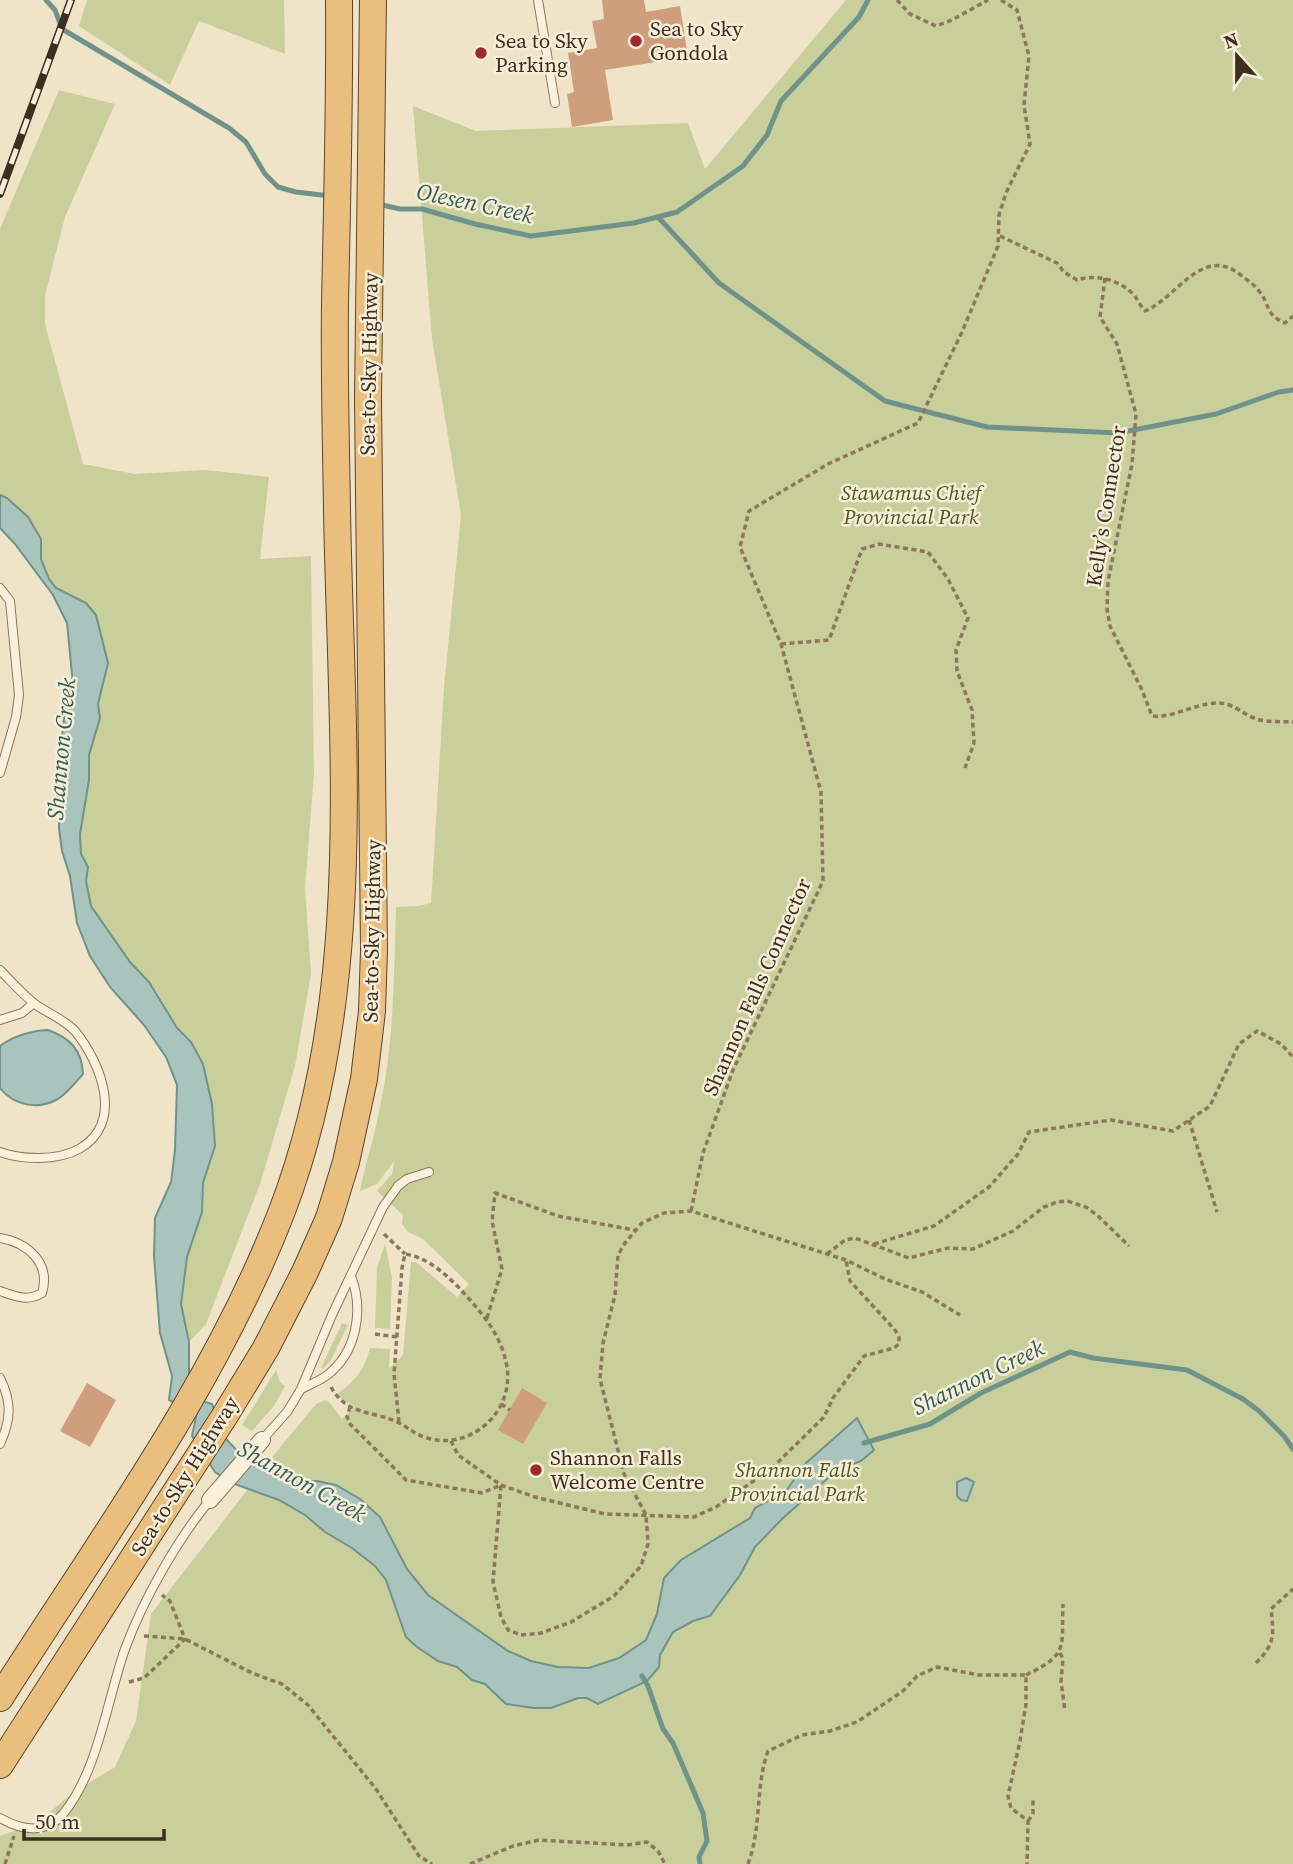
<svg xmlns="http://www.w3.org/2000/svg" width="1293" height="1864" viewBox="0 0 1293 1864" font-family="'Source Serif 4',serif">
<rect width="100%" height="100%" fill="#f0e4c8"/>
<path fill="#c9cf9b" d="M87 0H284L285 54 199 21 170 85 79 26Z
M846 0H1293V1864H0V1836L38 1822 71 1794 115 1767 136 1721 151 1614 248 1489 270 1496 286 1478 263 1468 316 1404 325 1400 330 1403 342 1419 355 1406 342 1400 338 1393C355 1382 365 1368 370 1348L390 1349 389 1369 403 1355 411 1262H416L457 1297 469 1284 423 1239 408 1232 402 1224 403 1215 377 1191 392 1174 395 1160 377 1184 360 1191C365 1164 374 1139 379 1112 394 1045 394 976 396 907L418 906 431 903 444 687 461 515 432 339 413 106 476 131 688 123 705 169Z
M59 90 115 104 65 217 45 296V324L83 464 135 474 206 470 269 477 260 559 311 556 314 773 305 888 311 974 295 1066 260 1184 206 1324 189 1342 181 1304 187 1257 202 1212 203 1183 215 1146 212 1104 191 1042 177 1028 149 982 130 962 90 906 86 881 87 867 81 855 80 834 89 780V755L100 719 98 704 108 663 96 615 86 603 56 588 49 579 41 559V539L0 495V229Z
M385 1244 392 1277 390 1329 375 1328 377 1268Z
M342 1323 348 1325 331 1360 323 1369 321 1368Z
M276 1370 280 1382 285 1386 274 1406 252 1431 242 1425Z"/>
<path fill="#a9c4bc" stroke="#6f938a" stroke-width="2" d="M0 495 7 498 28 517 41 539V559L49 579 56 588 86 603 96 615 108 663 98 704 100 718 89 755V780L80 834 81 854 88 867 86 881 91 906 130 962 149 982 177 1028 191 1042 203 1064 212 1104 215 1146 203 1183 202 1212 187 1257 181 1304 189 1342V1376L202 1401 212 1404 225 1438 245 1459 294 1482 317 1481 336 1485 360 1499 380 1517 407 1569 428 1595 508 1651 531 1661 558 1667 589 1668 619 1658 646 1640 657 1614 664 1578 681 1560 750 1518 755 1508 786 1491 806 1463 857 1418 874 1450 861 1461 836 1471 783 1518 755 1547 740 1575 710 1616 693 1621 673 1632 660 1655 659 1667 647 1681 598 1704 587 1698H578L551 1708H534L506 1704 485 1684 472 1680 457 1667 438 1661 417 1647 406 1637 386 1580 375 1566 352 1548 325 1532 305 1515 279 1500 232 1483 215 1472 192 1436 196 1417 193 1412 169 1400 172 1376 160 1333 154 1256 155 1218 171 1182 175 1150 177 1085 166 1057 144 1025 110 987 90 956 77 923 70 876 62 851 59 829V765L64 718 73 685 67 623 53 595 15 544 0 528Z
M48 1030C70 1038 82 1050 83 1074 76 1082 67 1093 58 1099 38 1110 14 1106 0 1088V1046C15 1035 30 1031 48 1030Z
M966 1478 974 1482 967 1501 961 1500 957 1496V1482Z"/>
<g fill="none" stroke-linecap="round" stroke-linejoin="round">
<path stroke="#6f938a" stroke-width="5" d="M46 0 55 10 62 29 229 128 246 142 265 174 278 187 296 192 330 196
M378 204 400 209H422L475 224 531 236 634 223 677 212 743 166 767 135 781 101 859 17 868 0
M658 217 719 283 885 401 987 427 1118 433 1216 414 1279 392 1293 390
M864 1443 930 1424 981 1393 1070 1352 1093 1358 1187 1370 1243 1399 1259 1411 1284 1436 1293 1449
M642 1676 648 1686 663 1729 673 1743 703 1813 707 1841 699 1857 700 1864"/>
</g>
<path fill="#cf9f7d" d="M602 0H644L646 12 680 6 688 57 605 70 613 120 572 127 567 94 574 92 568 53 597 48 592 21 604 19Z
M87 1383 116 1400 90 1447 60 1431Z
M522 1388 547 1403 523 1444 498 1430Z"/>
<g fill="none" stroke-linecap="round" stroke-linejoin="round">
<defs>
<path id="service" d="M538 0 555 103
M0 588 10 601 19 695 16 717 0 773
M0 970C11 981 22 994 35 1004 47 1013 64 1019 75 1031 101 1063 125 1123 79 1149 57 1161 22 1160 0 1152
M0 1020 22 1013 34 1003
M0 1238C28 1243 51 1263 42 1293 27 1302 15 1296 0 1291
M0 1378C12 1402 11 1420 0 1444
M301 1389C309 1385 319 1381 326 1376 357 1353 364 1310 351 1276
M262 1440 287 1412 301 1389 332 1315 383 1207 398 1186 407 1179 429 1172
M0 1818C21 1830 45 1835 63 1814 98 1772 107 1700 125 1649 143 1600 177 1540 210 1500"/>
<path id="minor" d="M210 1500 262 1440"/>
<path id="trunk" d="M0 1698C100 1540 214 1387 282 1211 367 989 341 743 337 510 336 442 334 373 335 304 337 203 340 102 339 0
M0 1765 224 1417 266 1348 305 1272 329 1218 346 1162 364 1079 372 1011 374 950 368 398 373 0"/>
</defs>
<use href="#service" stroke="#8d765c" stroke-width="10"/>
<use href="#minor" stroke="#8d765c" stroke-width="18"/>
<use href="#trunk" stroke="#5b4430" stroke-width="28"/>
<path stroke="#8d765c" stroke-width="3.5" stroke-dasharray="5 3.5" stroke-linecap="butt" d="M897 0 910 14 936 26 952 20 988 0
M1000 236 1057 263 1064 272 1077 280C1096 274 1116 279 1131 292 1137 297 1140 306 1145 311 1177 298 1203 243 1242 276 1248 281 1255 285 1259 291 1270 304 1265 315 1285 323L1293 316
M1105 278 1100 317 1117 344 1136 414 1132 464 1108 581 1107 609 1110 626 1142 690 1152 716C1175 718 1195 703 1218 703 1233 703 1241 713 1254 718 1265 723 1281 721 1293 722
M781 644 829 640 862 549 879 544 928 552 948 579 968 618 956 650 957 671 972 710 974 743 965 768
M1189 1120 1217 1212
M691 1211 703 1153 733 1070 823 881 821 792 781 644 740 547 749 511 828 464 918 423 962 332 998 246 999 215 1006 193 1030 144 1024 105 1029 56 1017 10 1001 0
M384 1234 405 1254
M874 1244 934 1226 989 1187 1018 1154 1029 1132 1111 1120 1173 1131 1210 1106 1239 1044 1257 1031 1281 1044 1293 1057
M827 1254 845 1240 855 1238 909 1258 948 1248 973 1249 1013 1231 1044 1207 1057 1202 1067 1201 1086 1207 1097 1215 1129 1246
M487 1318 502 1269 492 1221 495 1193 558 1216 634 1230
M375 1334 397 1337
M331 1387C347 1416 373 1410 399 1423 409 1428 416 1435 427 1438 470 1451 514 1413 507 1367 502 1336 483 1314 462 1291 447 1275 427 1257 405 1254L402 1268 394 1374 399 1422
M501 1404 510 1410
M350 1407 347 1417 350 1424 406 1480 482 1493 501 1485 493 1582 501 1617 508 1630 521 1635 541 1633 571 1622 614 1596 641 1566 648 1544 646 1515 624 1474 600 1379 603 1343 615 1295 618 1255 625 1243 642 1223 664 1213 691 1211 846 1260 885 1279 922 1292 960 1315
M451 1441 458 1455 501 1485 535 1497 605 1514 694 1517 716 1507 771 1469 824 1417 833 1398 864 1356 894 1348 899 1344V1337L895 1330 850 1281 846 1260
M144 1636 185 1639 252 1673 282 1684 308 1705 376 1789 419 1856 432 1864
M1060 1653 1063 1659 1061 1681 1065 1711
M1256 1663C1275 1644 1274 1635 1271 1609L1293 1589
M1026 1675C1070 1654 1061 1647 1063 1604
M129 1682 144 1678 185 1639 170 1601 162 1595
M1028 1821 1033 1814V1799
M5 1864 14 1836
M470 1864 513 1846 539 1840 627 1845 647 1842 658 1851 665 1864
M748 1864C762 1827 755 1787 768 1751L802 1735 830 1731 857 1722 903 1691 917 1676 937 1667 979 1675H1026V1704L1020 1741 1008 1796 1011 1808 1028 1821 1027 1864"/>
<use href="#service" stroke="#faf1dc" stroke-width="8"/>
<use href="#minor" stroke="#faf1dc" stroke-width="16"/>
<use href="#trunk" stroke="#eabe7c" stroke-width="26"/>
<defs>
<path id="rail" d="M0 194 71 0"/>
</defs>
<use href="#rail" stroke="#3d2e20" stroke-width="8"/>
<use href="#rail" stroke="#f7eed8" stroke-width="5" stroke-dasharray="16" stroke-linecap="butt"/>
</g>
<g fill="#9e2a2b" stroke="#f7eed8" stroke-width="2.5">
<circle cx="636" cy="41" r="7"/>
<circle cx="481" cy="53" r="7"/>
<circle cx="536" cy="1470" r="7"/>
</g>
<g text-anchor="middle" stroke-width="5" stroke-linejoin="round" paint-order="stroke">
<g font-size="21" fill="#3d2e20" stroke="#f7eed8" text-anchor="start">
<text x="650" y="36">Sea to Sky<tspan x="650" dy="24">Gondola</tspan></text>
<text x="495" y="48">Sea to Sky<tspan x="495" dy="24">Parking</tspan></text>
<text x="550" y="1465">Shannon Falls<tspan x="550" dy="24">Welcome Centre</tspan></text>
</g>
<g font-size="21" fill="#3d2e20" stroke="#f7eed8">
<text transform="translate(369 364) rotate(-89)" y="7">Sea-to-Sky Highway</text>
<text transform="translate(1106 506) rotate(-81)" y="7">Kelly’s Connector</text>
<text transform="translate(372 931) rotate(-89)" y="7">Sea-to-Sky Highway</text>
<text transform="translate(757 987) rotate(-66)" y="7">Shannon Falls Connector</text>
<text transform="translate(185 1476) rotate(-58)" y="7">Sea-to-Sky Highway</text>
</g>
<g font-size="21" font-style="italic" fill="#4d5a26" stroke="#f7eed8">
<text x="911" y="500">Stawamus Chief<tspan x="911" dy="24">Provincial Park</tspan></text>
<text x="797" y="1477">Shannon Falls<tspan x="797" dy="24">Provincial Park</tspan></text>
</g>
<g font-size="23" font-style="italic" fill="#2f5d5a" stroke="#f7eed8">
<text transform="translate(475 203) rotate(12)" y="8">Olesen Creek</text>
<text transform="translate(61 749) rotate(-85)" y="8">Shannon Creek</text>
<text transform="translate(978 1377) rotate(-26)" y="8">Shannon Creek</text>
<text transform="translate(302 1481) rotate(29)" y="8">Shannon Creek</text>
</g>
</g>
<g transform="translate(1237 56) rotate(339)" stroke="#f7eed8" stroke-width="5" paint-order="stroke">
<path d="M0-5L12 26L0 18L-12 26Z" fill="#3d2e20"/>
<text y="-10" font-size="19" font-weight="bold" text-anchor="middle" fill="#3d2e20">N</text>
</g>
<path d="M24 1829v10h140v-10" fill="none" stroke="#3d2e20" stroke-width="3.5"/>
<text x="35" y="1829" font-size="21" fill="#3d2e20" stroke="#f7eed8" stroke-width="5" paint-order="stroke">50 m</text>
</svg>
